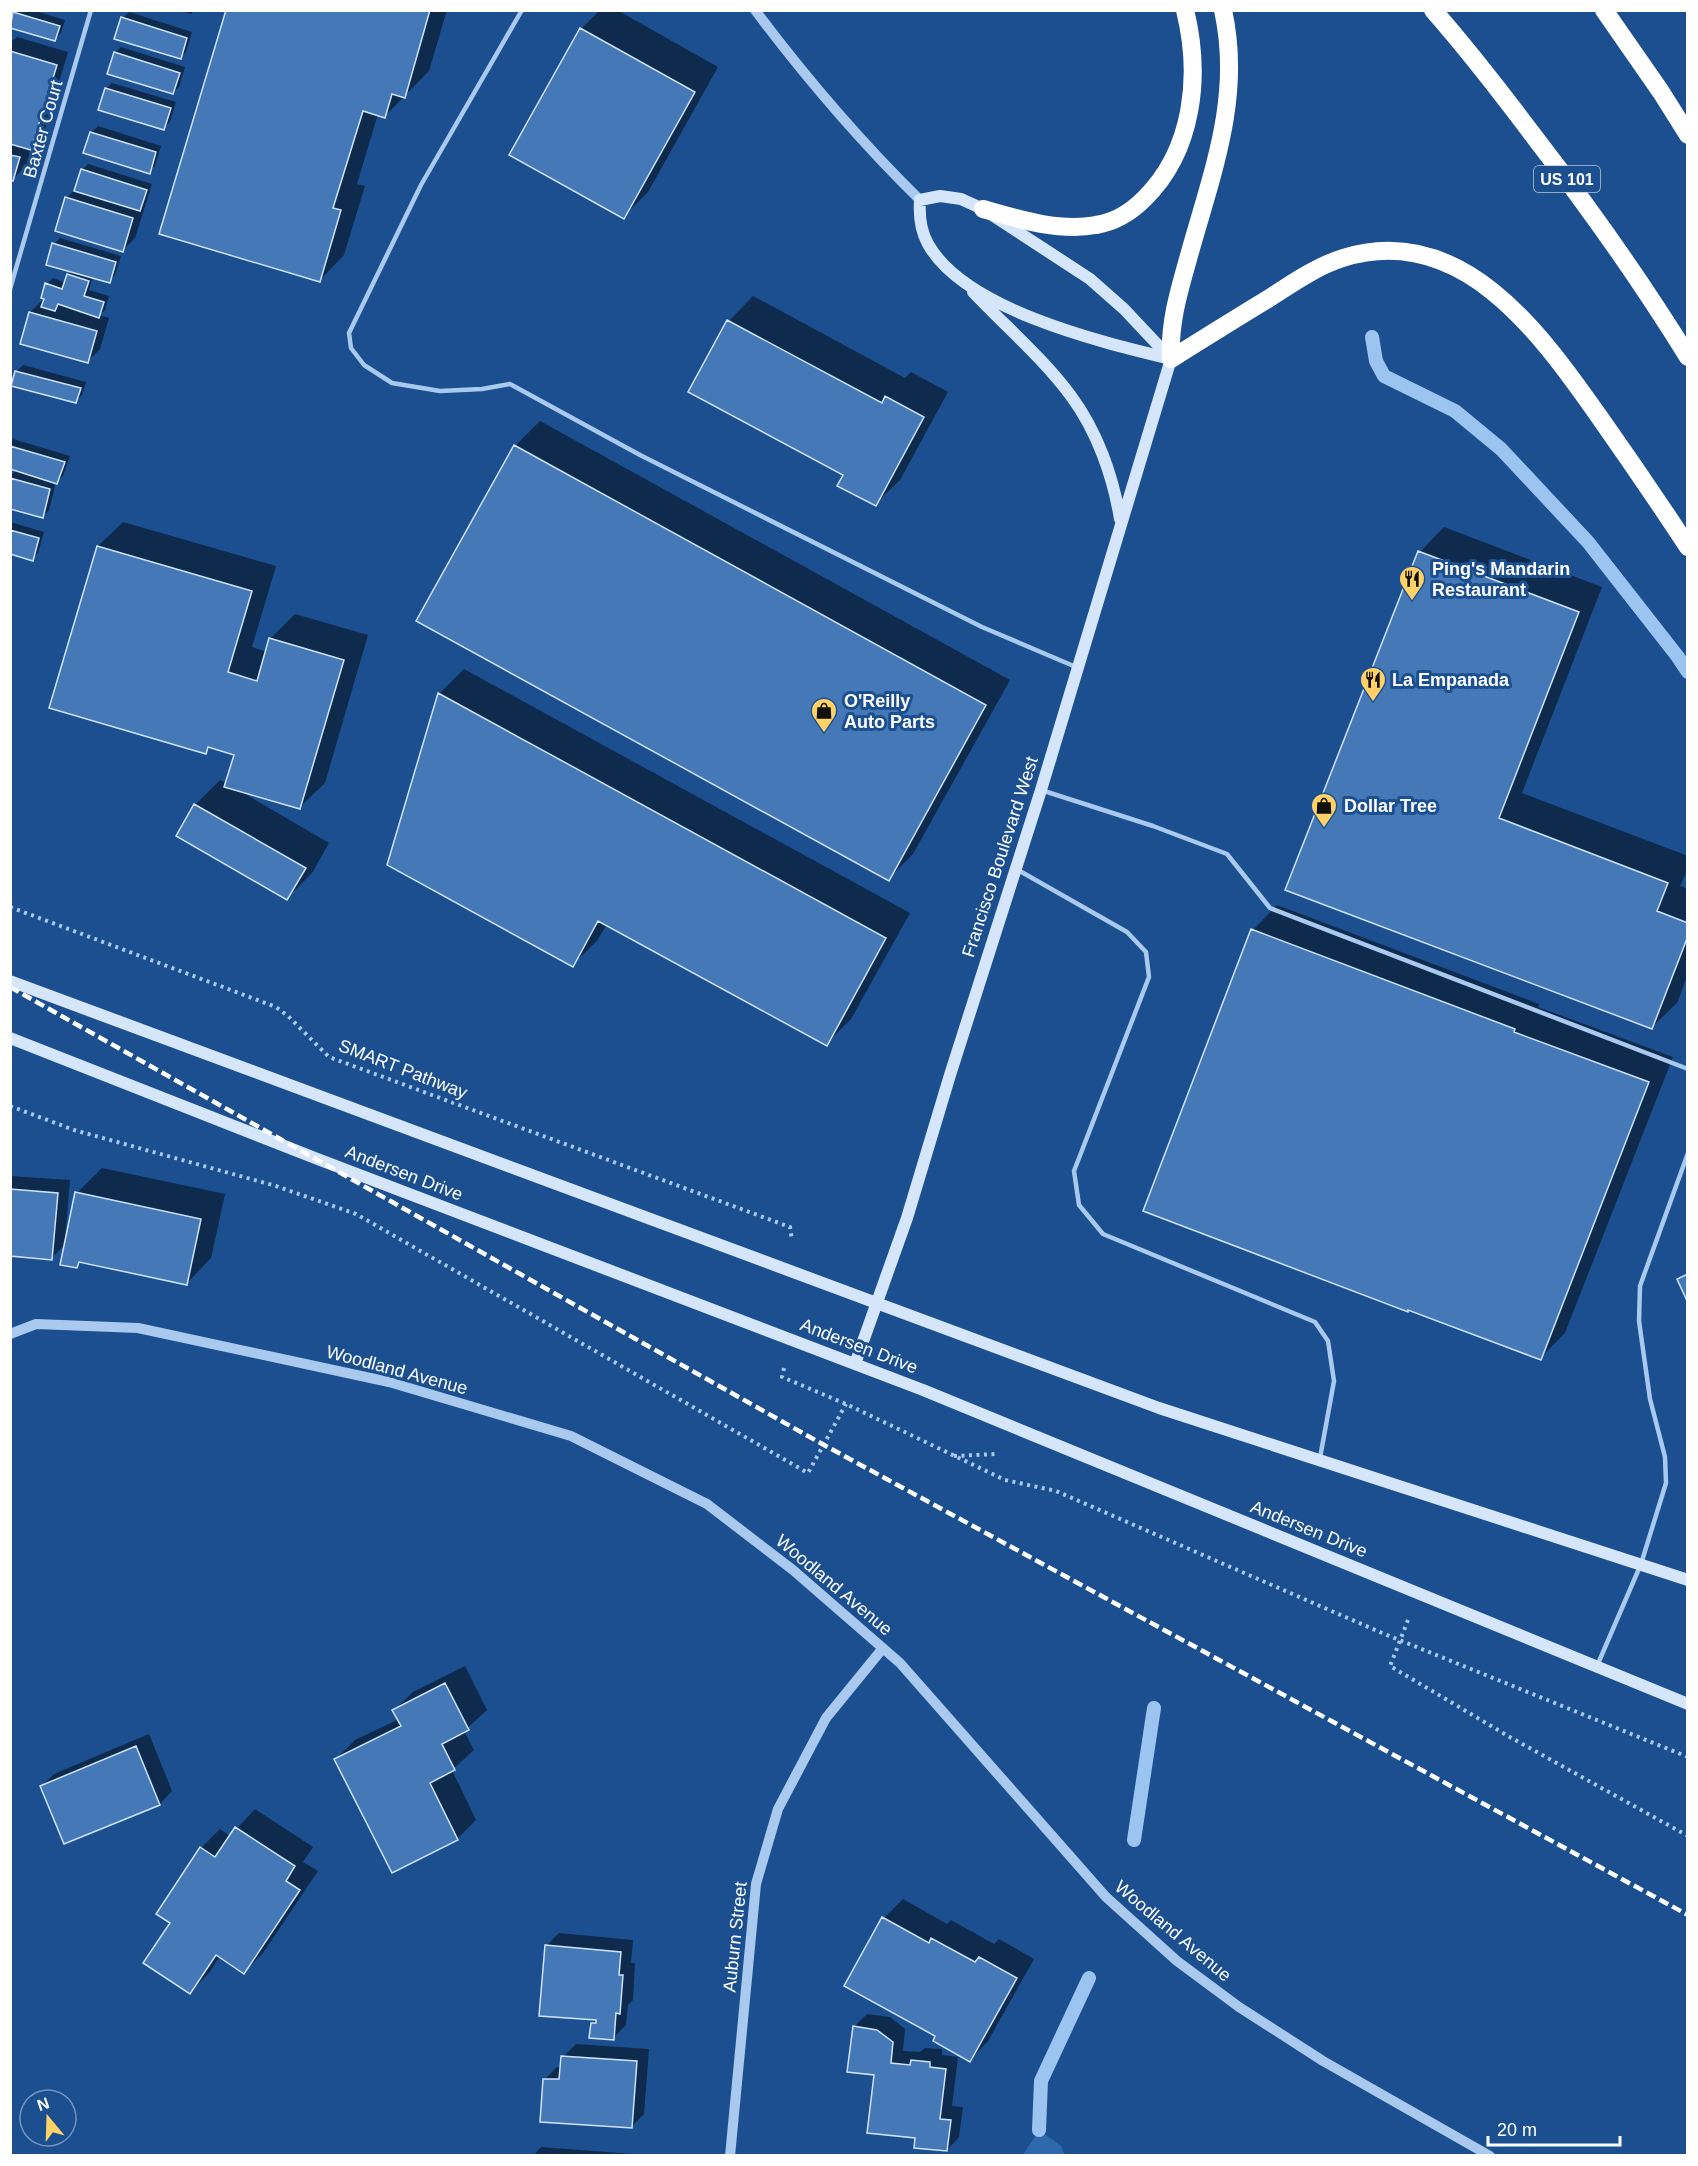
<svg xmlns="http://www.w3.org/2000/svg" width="1698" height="2166" viewBox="0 0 1698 2166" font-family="Helvetica,sans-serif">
<rect width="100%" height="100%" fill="#1b4f8f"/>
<path fill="#2e69ad" d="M1039 2130 1061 2146 1065 2155H1023Z"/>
<path fill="#0007" d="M17 10H32L65 20 61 33 55 39 10 26Z
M178 10H195L191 14Z
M228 10H447L429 71 385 116 378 114 357 184 365 186 344 255 320 280Z
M600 10H617L718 67 648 192 623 217 581 29Z
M129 12 192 32 186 52 180 58 123 18Z
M17 37 68 52 38 154 13 179 10 178V43Z
M121 47 185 67 179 87 173 93 115 53Z
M112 83 176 102 170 122 164 128 106 89Z
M98 126 161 146 155 166 149 172 85 152 92 132Z
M88 164 152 184 135 238 123 250 67 198 76 188 82 170Z
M60 238 121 256 115 275 109 281 93 277 89 290 109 296 105 310 99 315 109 318 100 349 87 362 30 312 45 298 47 284 53 278 66 283 69 274 72 271 54 244Z
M753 296 905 378 911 372 948 392 900 480 875 504 729 321Z
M23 365 86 382 82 395 76 401 13 385 17 371Z
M540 421 1010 680 913 854 888 879 515 446Z
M10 438 70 456 63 476 56 482 49 510 43 516 10 507V476L17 470 10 468Z
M10 522 44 532 38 553 32 559 10 552Z
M123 522 276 566 252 647 267 652 271 638 295 614 368 635 325 783 300 807 240 791 329 843 312 873 287 898 195 805 220 780 227 784 236 754 211 747 205 752 51 707 98 546Z
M1444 527 1602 587 1522 793 1688 856V868L1680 886 1688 889V974L1677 1003 1652 1027 1287 889 1420 552Z
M464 669 910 913 851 1019 826 1044 607 924 597 941 572 965 439 694Z
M1277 905 1539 1004 1538 1007 1673 1057 1565 1333 1540 1358 1253 930Z
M102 1168 225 1194 211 1258 187 1283 82 1261 76 1267 66 1244 51 1258 10 1255V1176L70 1180 65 1239 67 1240 77 1193Z
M465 1666 487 1710 464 1731 474 1750 452 1770 476 1820 457 1839 336 1759 355 1740 399 1719 394 1710 413 1692Z
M149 1734 172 1791 160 1804 65 1842 42 1786 54 1774Z
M255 1809 313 1847 303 1862 318 1871 263 1953 244 1972 220 1956 209 1973 190 1992 172 1923 201 1848 220 1829 230 1836Z
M903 1899 947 1924 951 1920 994 1944 999 1939 1034 1959 988 2041 970 2060 937 2035 846 1985 884 1918Z
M559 1933 633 1940 631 1963H635L633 2000 628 2005 626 2025 613 2038 592 2023 597 2019 546 1946Z
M867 2014 890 2017 905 2029 903 2051 920 2052 925 2048 942 2049V2055L958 2057 952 2106 963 2107 959 2137 947 2150 917 2137 876 2073 854 2027Z
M576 2044 649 2049 644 2114 632 2126 545 2079 557 2067H562L563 2057Z
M541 2147 633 2154V2156H533Z"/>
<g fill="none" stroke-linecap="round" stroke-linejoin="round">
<path stroke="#9cc4f0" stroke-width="14" d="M1372 337 1376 361 1384 376 1455 411 1501 449 1588 542 1678 657 1688 672
M1134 1840 1154 1708
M1039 2130 1041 2081 1089 1978"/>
</g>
<path fill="#4478b7" stroke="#cfe3fa" stroke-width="1.5" d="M226 10H430L405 98 392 94 385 118 363 111 333 208 341 210 320 282 159 234Z
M13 12 60 26 55 41 10 28Z
M121 17 187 38 181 59 114 39Z
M580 28 695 92 624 219 509 155Z
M10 51 57 65 31 150 10 144Z
M114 52 180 73 173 94 107 74Z
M105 88 171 108 164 130 98 110Z
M90 132 156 152 150 174 83 153Z
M10 155 20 157 13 181 10 180Z
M81 169 147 190 140 211 74 191Z
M65 197 133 218 123 252 55 231Z
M52 243 116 262 110 283 46 265Z
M67 274 89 281 84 296 104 302 99 318 58 304 55 311 41 307 44 299 41 298 45 283 62 289Z
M29 312 97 331 88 363 20 344Z
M727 320 882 403 885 396 924 417 876 506 837 486 843 475 688 392Z
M15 371 81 388 76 403 11 386Z
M514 445 986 705 889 881 416 621Z
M10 446 65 462 57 484 10 469Z
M10 478 50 489 43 518 10 509Z
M10 530 39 538 33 561 10 554Z
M97 546 252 591 228 672 257 681 269 638 344 660 300 809 224 787 234 755 208 747 206 754 49 708Z
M1418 551 1579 612 1499 818 1668 883 1657 911 1688 923V936L1652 1029 1285 890Z
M438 693 886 938 827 1046 598 921 573 967 387 865Z
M194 804 306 868 287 900 176 836Z
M1251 929 1515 1029 1514 1032 1649 1082 1541 1360 1408 1310V1312L1143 1211Z
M10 1189 58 1193 52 1260 10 1256Z
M75 1192 201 1219 187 1285 79 1262 77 1268 60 1265Z
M1688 1274V1303L1677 1279Z
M445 1683 469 1730 442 1744 455 1770 430 1783 458 1840 392 1873 334 1759 401 1726 392 1710Z
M136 1746 160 1805 64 1844 40 1786Z
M235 1827 295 1866 286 1881 300 1890 244 1974 216 1955 190 1994 143 1963 170 1923 156 1914 200 1847 215 1857Z
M882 1917 929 1943 931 1938 975 1962 979 1957 1017 1978 970 2062 933 2041 935 2036 844 1986Z
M545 1945 621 1952 619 1975H623L620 2014 616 2013 614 2040 589 2038 591 2023H596V2020L539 2016Z
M853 2026 877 2030 893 2042 891 2063 910 2065 911 2060 930 2062V2067L946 2069 940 2119 951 2120 947 2151 914 2148 915 2138 867 2133 874 2075 847 2072Z
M561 2056 637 2061 632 2128 540 2122 543 2079H559Z"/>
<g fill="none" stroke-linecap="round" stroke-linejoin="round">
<path stroke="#a9c9ee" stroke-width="4" stroke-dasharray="3 4.5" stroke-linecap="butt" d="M10 907 276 1007 288 1016 329 1057 790 1227 792 1240
M10 1106 74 1130 276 1186 356 1214 808 1473 846 1404
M784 1368 782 1377 846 1404 1005 1480 1056 1491 1382 1633 1688 1757
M954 1456 997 1454
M1408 1620 1390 1666 1508 1736 1688 1836"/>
<path stroke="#a9c9ee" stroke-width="4.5" d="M522 10 421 185 349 333 351 348 364 365 392 383 440 391 482 389 510 384 640 455 982 627 1076 667
M10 289 91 10
M1041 790 1153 826 1227 854 1270 908 1688 1069
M1018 870 1127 932 1146 952 1149 977 1074 1171 1079 1205 1103 1234 1315 1322 1328 1341 1334 1381 1320 1458
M1597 1666 1641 1564 1666 1483 1665 1457 1650 1399 1639 1321 1640 1286 1688 1153"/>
<path stroke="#a9c9ee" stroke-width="10" d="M755 10C806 78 860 141 920 200
M10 1334 36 1324 138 1328 389 1382 571 1436 707 1504 793 1570 900 1663 1106 1897 1177 1961 1239 2007 1323 2061 1490 2156
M730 2156 756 1884 778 1809 826 1718 883 1648"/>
<path stroke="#d6e6fa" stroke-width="12" d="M940 196 961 199 983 209 1090 279 1124 309 1171 359C1101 342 965 310 928 244 920 230 919 215 920 200Z
M973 292C1005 326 1043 358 1071 396 1097 431 1113 476 1120 519
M10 981 1159 1408 1688 1580
M10 1038 315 1158 923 1390 1688 1704
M855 1364 907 1218 950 1075 1041 790 1171 359"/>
<path stroke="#fff" stroke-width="18" d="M1223 10C1242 96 1213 170 1190 252 1180 288 1169 321 1171 359 1203 339 1235 319 1268 299 1291 284 1317 266 1343 258 1461 221 1540 333 1598 415 1629 459 1659 503 1688 547
M1433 10C1469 51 1503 95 1536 139 1590 209 1641 281 1688 357
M1604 10 1661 92 1688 135
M983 209C1018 219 1059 232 1096 225 1115 222 1131 212 1144 199 1194 150 1201 75 1185 10"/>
<path stroke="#fff" stroke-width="4.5" stroke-dasharray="10 4.5" stroke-linecap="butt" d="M10 987 824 1445 1688 1915"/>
</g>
<defs>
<symbol id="restaurant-pin" viewBox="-11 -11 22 30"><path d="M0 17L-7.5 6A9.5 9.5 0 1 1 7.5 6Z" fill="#ffd166" stroke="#1b4f8f"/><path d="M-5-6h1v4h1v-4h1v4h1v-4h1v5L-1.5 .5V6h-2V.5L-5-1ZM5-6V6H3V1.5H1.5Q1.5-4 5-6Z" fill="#111"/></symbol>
<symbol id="shop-pin" viewBox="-11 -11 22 30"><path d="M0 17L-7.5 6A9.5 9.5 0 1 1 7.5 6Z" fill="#ffd166" stroke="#1b4f8f"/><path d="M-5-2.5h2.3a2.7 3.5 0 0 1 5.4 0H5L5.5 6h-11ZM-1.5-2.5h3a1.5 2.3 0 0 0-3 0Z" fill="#111"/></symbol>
</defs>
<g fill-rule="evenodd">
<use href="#restaurant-pin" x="1397" y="564" width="30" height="40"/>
<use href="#restaurant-pin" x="1358" y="665" width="30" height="40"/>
<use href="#shop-pin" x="809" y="696" width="30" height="40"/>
<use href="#shop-pin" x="1309" y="791" width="30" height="40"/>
</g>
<g text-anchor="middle" stroke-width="6" stroke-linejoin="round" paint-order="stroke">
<rect fill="#1b4f8f" stroke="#bbcadd" stroke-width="1.5" x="1534" y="166" width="66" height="26" rx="4.5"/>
<g font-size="16" font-weight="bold" fill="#fff">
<text x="1567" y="185">US 101</text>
</g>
<g font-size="18" fill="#fff" stroke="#1b4f8f">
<text transform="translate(43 129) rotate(-74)" y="6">Baxter Court</text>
<text transform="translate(1000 857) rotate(-72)" y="6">Francisco Boulevard West</text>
<text transform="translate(403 1069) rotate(21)" y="6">SMART Pathway</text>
<text transform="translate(404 1173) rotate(21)" y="6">Andersen Drive</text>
<text transform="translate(859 1346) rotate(21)" y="6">Andersen Drive</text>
<text transform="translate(397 1370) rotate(15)" y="6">Woodland Avenue</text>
<text transform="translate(1309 1529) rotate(22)" y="6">Andersen Drive</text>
<text transform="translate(834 1585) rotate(40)" y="6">Woodland Avenue</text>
<text transform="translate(1173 1931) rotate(40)" y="6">Woodland Avenue</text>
<text transform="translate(735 1937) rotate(-84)" y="6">Auburn Street</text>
</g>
<g font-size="18" font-weight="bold" fill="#fff" stroke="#1b4f8f" text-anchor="start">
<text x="1432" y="575">Ping's Mandarin<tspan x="1432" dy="21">Restaurant</tspan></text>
<text x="1392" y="686">La Empanada</text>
<text x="844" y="707">O'Reilly<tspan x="844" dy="21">Auto Parts</tspan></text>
<text x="1344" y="812">Dollar Tree</text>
</g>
</g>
<rect width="1698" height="2166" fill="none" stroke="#ffffff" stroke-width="24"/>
<g transform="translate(48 2118) rotate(341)"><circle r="28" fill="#1b4f8f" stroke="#7695bc" stroke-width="1.5"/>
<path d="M0-4.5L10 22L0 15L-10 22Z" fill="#ffd166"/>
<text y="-9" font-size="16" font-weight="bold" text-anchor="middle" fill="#ffffff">N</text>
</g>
<path d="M1488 2136v9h132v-9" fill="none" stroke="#ffffff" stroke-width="3"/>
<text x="1497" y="2136" font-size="18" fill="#ffffff" stroke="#1b4f8f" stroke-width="4.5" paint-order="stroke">20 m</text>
</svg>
